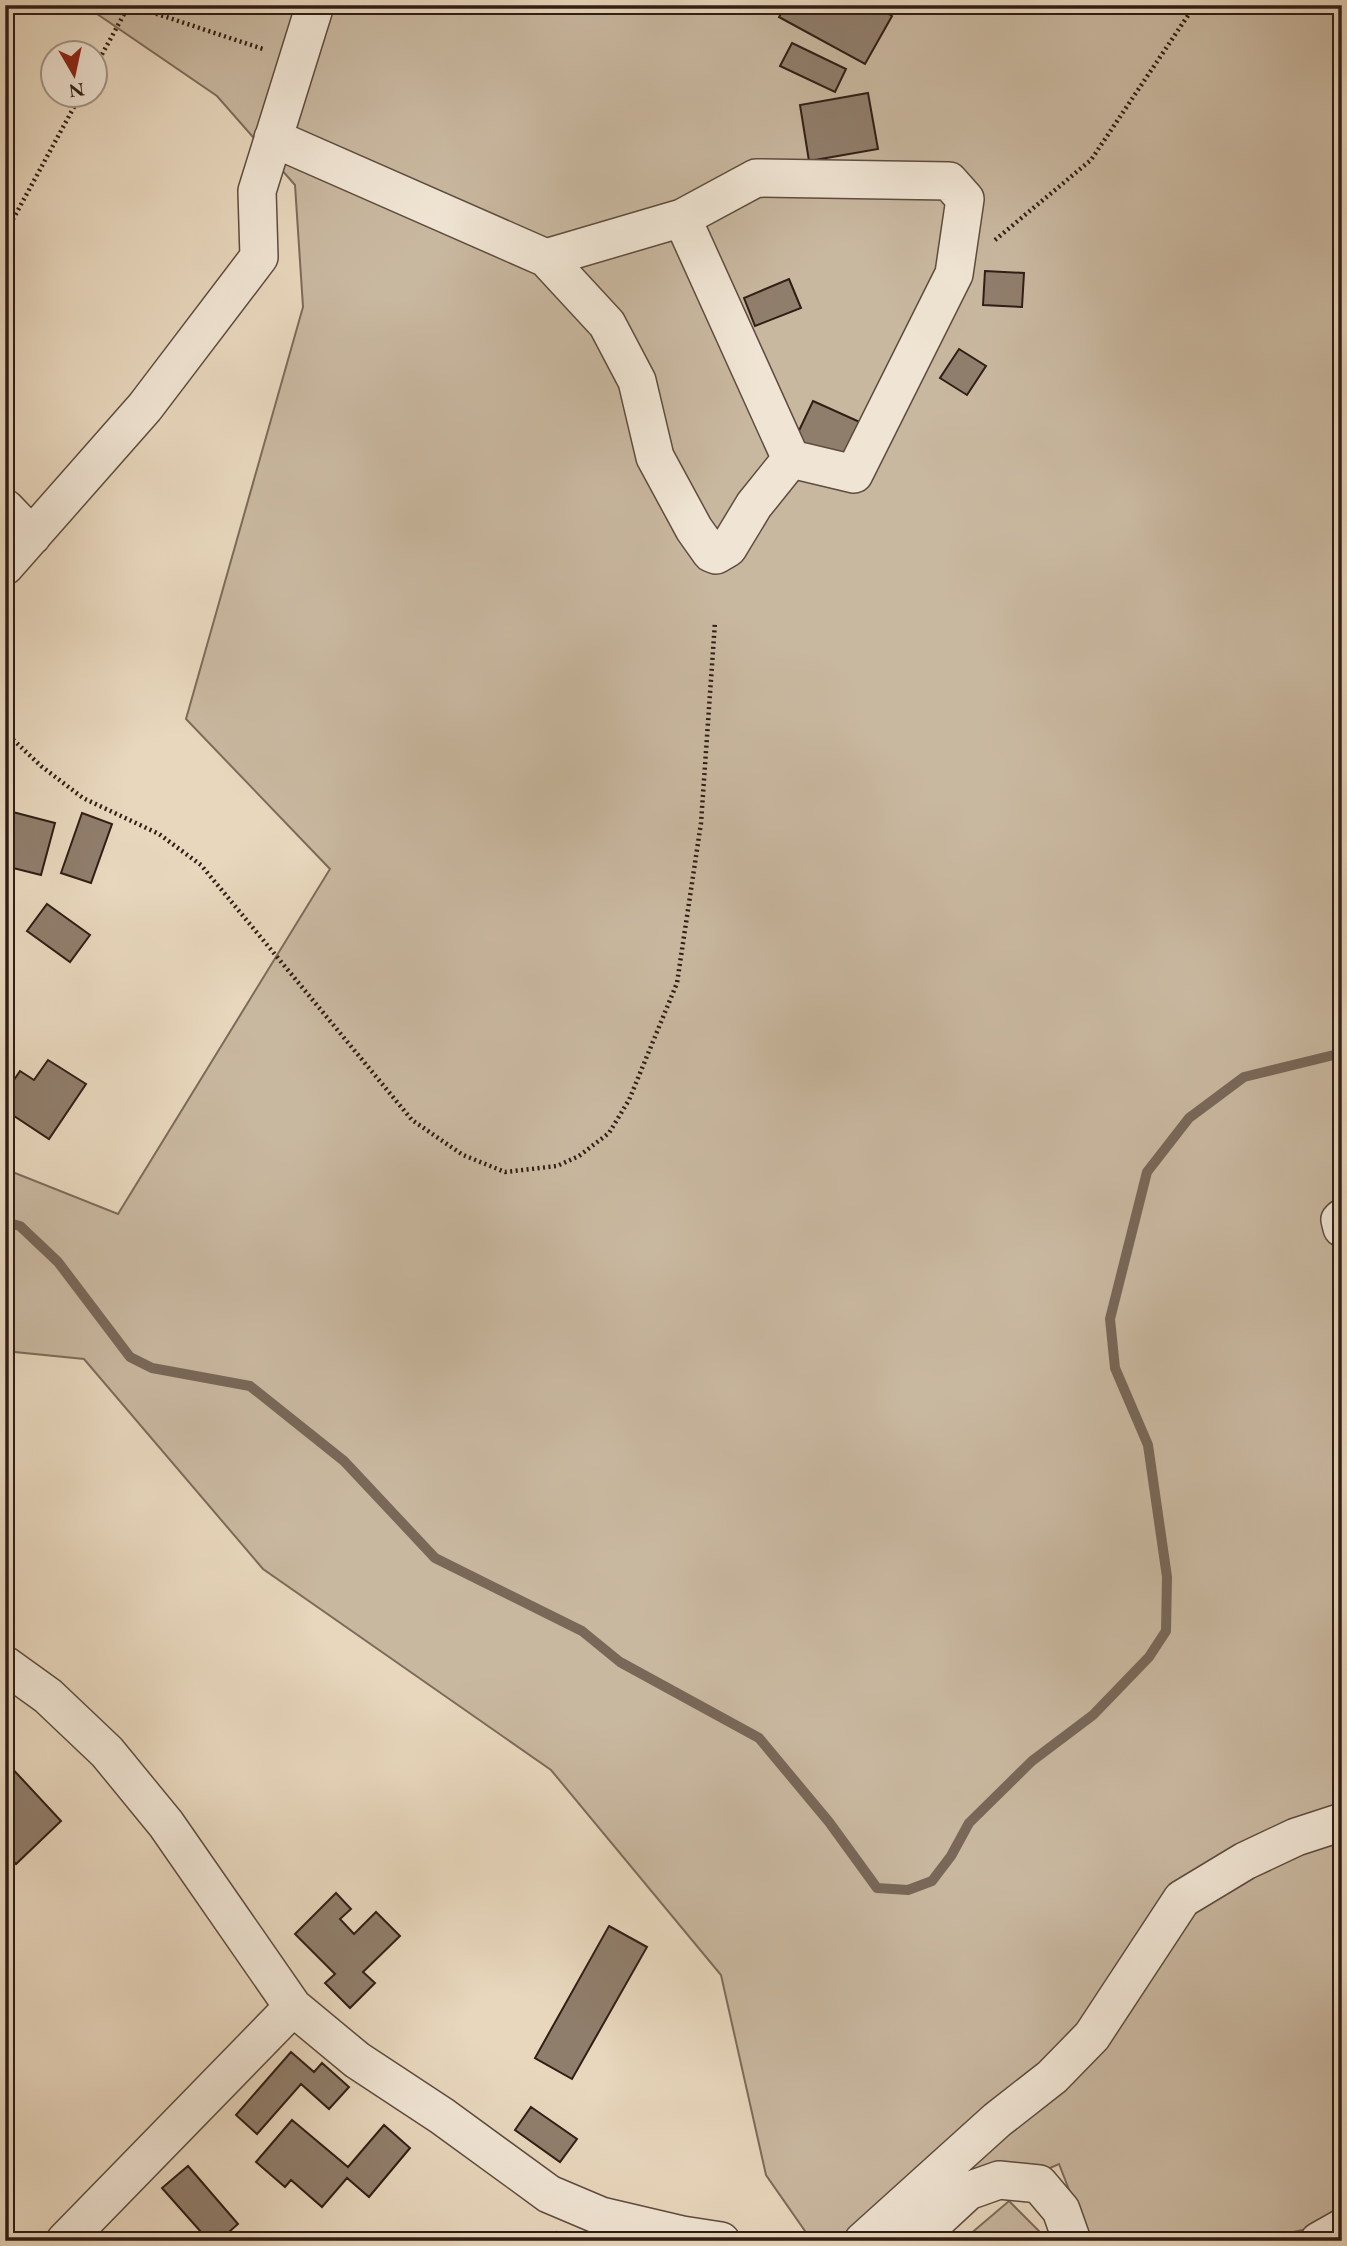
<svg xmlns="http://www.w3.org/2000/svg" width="1347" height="2246" viewBox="0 0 1347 2246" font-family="'EB Garamond',serif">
<rect width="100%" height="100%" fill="#e8d7bd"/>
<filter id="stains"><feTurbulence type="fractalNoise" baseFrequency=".00286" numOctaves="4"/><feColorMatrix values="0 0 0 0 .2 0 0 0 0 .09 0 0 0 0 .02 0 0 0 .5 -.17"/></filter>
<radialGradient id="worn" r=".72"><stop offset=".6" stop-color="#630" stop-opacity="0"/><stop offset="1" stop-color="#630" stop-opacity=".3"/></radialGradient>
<path fill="#c9b8a0" stroke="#7c6b5a" stroke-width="2" d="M84 5H1342V2221L1253 2241H1089L1059 2164 882 2241H812L766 2175 721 1975 551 1770 263 1569 84 1359 5 1351V1169L118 1214 330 869 186 719 303 307 295 185 217 96Z
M1009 2201 1039 2231 1043 2241H962Z"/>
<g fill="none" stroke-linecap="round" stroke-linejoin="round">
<path stroke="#796758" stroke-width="10" d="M5 1222 20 1226 58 1262 130 1357 152 1368 250 1386 344 1461 435 1558 582 1631 620 1662 759 1738 829 1822 877 1888 908 1890 932 1881 951 1856 969 1823 1032 1761 1093 1715 1149 1657 1166 1631 1167 1577 1148 1445 1115 1368 1110 1319 1147 1172 1189 1118 1244 1077 1342 1053"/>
</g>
<path fill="#907e6c" stroke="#301e15" stroke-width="2" d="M786 5H873L892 16 865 64 779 17Z
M792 43 846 69 835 92 780 66Z
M868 93 878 149 809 161 800 105Z
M985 271 1024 273 1022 307 983 305Z
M789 279 801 308 755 326 744 298Z
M959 349 986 366 967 395 940 378Z
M813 401 862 423 845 461 795 439Z
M5 810 55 823 41 875 5 866Z
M82 813 112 824 91 883 61 873Z
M47 904 90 935 70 962 27 931Z
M48 1060 86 1084 49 1139 5 1110V1093L20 1071 34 1080Z
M8 1764 61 1821 16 1864 5 1853V1767Z
M336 1893 351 1909 340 1919 354 1934 376 1912 400 1936 363 1972 375 1983 350 2008 325 1983 335 1974 295 1934Z
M609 1926 647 1947 572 2079 535 2058Z
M291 2052 314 2072 322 2063 349 2087 329 2109 301 2084 257 2134 236 2115Z
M531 2107 577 2139 560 2162 515 2130Z
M292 2120 348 2167 384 2125 410 2148 369 2197 347 2178 322 2207 291 2180 285 2187 256 2162Z
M188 2166 238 2224 219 2241H209L162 2188Z
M557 2232 587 2241H555Z"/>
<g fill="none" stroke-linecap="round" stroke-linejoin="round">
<defs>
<path id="minor" d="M273 138 546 258 682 218 756 178 949 181 965 199 954 274 854 474 791 459 682 218
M546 258 607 324 637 381 655 457 694 529 711 553 716 555 728 548 754 505 791 459
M5 508 32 536
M5 566 145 407 259 257 257 191 315 5
M1342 1218 1340 1220 1342 1228
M5 1665 48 1696 107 1752 166 1824 293 2007 357 2060 442 2116 549 2194 601 2216 682 2235 721 2241
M65 2241 293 2007
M863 2241 997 2120 1052 2077 1092 2036 1182 1899 1245 1861 1296 1837 1342 1822
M914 2241 968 2191 999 2180 1039 2184 1061 2210 1072 2241
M1319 2241 1342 2228"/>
</defs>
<use href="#minor" stroke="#5e4c3f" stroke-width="40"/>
<path stroke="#301e15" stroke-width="4.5" stroke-dasharray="2 3.5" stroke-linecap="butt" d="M130 5 263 49
M94 69 129 5
M5 234 81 94
M995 240 1091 160 1195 5
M5 732 41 766 83 798 159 834 201 865 412 1120 463 1155 505 1172 557 1166 579 1156 609 1133 629 1100 677 983 701 823 715 622"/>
<use href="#minor" stroke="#f0e5d4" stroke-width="37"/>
</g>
<rect width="1347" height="2246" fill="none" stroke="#e8d7bd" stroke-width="28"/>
<rect x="7" y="7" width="1333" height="2232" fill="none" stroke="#301e15" stroke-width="3.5"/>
<rect x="14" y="14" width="1319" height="2218" fill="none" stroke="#301e15" stroke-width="2"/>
<g transform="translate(74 74) rotate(171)"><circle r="33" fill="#f0e5d4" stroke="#a39588" stroke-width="2"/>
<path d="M0-5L12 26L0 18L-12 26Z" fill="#8f2418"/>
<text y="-10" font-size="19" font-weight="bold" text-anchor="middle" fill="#301e15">N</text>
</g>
<rect width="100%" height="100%" filter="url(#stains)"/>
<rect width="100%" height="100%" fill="url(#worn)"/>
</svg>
